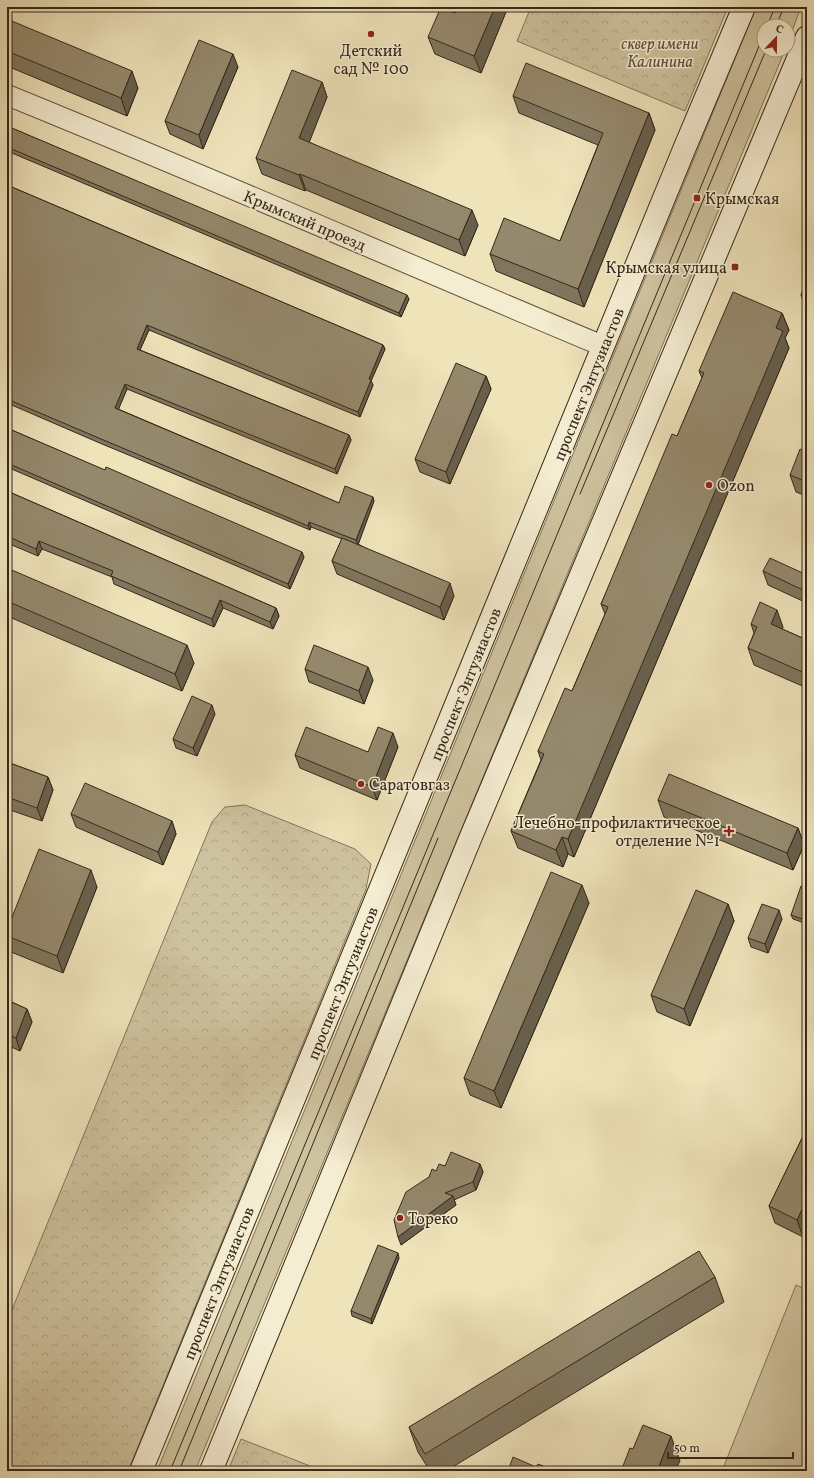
<svg xmlns="http://www.w3.org/2000/svg" width="814" height="1478" viewBox="0 0 814 1478" font-family="Vollkorn,serif">
<defs>
<pattern id="forest-crowns" width="20" height="18" patternUnits="userSpaceOnUse"><rect width="20" height="18" fill="#cfc39f"/><path d="M2 6a3 3 0 1 1 6 0M12 15a3 3 0 1 1 6 0" fill="none" stroke="#b2a888"/></pattern>
</defs>
<rect width="100%" height="100%" fill="#efe3ba"/>
<filter id="stains"><feTurbulence type="fractalNoise" baseFrequency=".005" numOctaves="4"/><feColorMatrix values="0 0 0 0 .2 0 0 0 0 .09 0 0 0 0 .02 0 0 0 .5 -.17"/></filter>
<radialGradient id="worn" r=".72"><stop offset=".6" stop-color="#630" stop-opacity="0"/><stop offset="1" stop-color="#630" stop-opacity=".3"/></radialGradient>
<path fill="#cfc39f" stroke="#82765c" d="M756 7H801L788 42V26H764V50H785L195 1471H157Z
M796 1285 807 1290V1471H722Z"/>
<path fill="url(#forest-crowns)" stroke="#82765c" d="M531 7H728L685 111 517 41Z
M245 805 355 849 371 864 366 889 128 1471H7V1322L212 822 225 807Z
M241 1439 323 1471H228Z"/>
<g fill="none" stroke-linecap="round" stroke-linejoin="round">
<defs>
<path id="street" d="M7 95C207 176 404 263 603 346"/>
<path id="secondary" d="M141 1471 685 147 744 7
M211 1471 470 839 807 37"/>
</defs>
<use href="#street" stroke="#635742" stroke-width="22"/>
<use href="#secondary" stroke="#34281a" stroke-width="24"/>
<use href="#street" stroke="#f5edd2" stroke-width="20"/>
<use href="#secondary" stroke="#f5edd2" stroke-width="22"/>
<path stroke="#34281a" stroke-width="1" d="M767 26 775 7
M776 26 784 7
M580 494 766 50
M170 1471 764 34
M179 1471 438 838"/>
</g>
<path fill="#80765e" stroke="#34281a" d="M458 7H508L481 73 435 54 428 37 455 13Z
M7 19 138 88 127 116 7 66Z
M238 67 203 149 170 134 165 121Z
M322 82 327 97 309 142 478 225 465 256 306 190 305 191 262 174 256 158Z
M513 96 649 113 655 130 584 307 496 271 490 254 560 241 598 145 519 113Z
M7 126 409 299 401 317 7 151Z
M7 185 383 345 385 349 371 381 373 385 360 417 149 330 140 350 349 435 351 440 337 474 127 389 118 409 339 503 374 501 358 544 454 596 444 620 337 574 332 561 342 539 311 527 310 530 102 444 7 403Z
M807 280V312L801 295Z
M782 313 789 330 785 338 789 348 574 857 568 854 563 867 518 848 511 831 541 760 538 751 572 691 605 614 601 604 677 436 702 378 699 371Z
M486 376 491 389 450 484 420 472 415 459Z
M7 428 304 557 290 589 7 467Z
M807 452V496L796 492 790 475Z
M7 491 276 608 279 616 273 629 223 608 214 627 114 584 112 577 42 549 38 556 7 543Z
M7 568 194 663 182 691 7 616Z
M763 571 807 575V603L768 585Z
M751 624 783 627 782 629 807 640V688L754 665 748 648 754 633Z
M305 669 373 680 364 704 309 682Z
M215 714 197 756 176 748 173 739Z
M398 747 377 800 300 768 295 755 368 752Z
M7 762 48 777 53 790 42 821 7 809Z
M658 800 798 828 804 845 793 870 664 817Z
M71 814 172 821 176 834 163 865 76 827Z
M97 887 63 973 11 952 7 941V930Z
M807 888V924L793 919 791 915Z
M589 903 501 1108 470 1095 464 1078Z
M728 904 734 921 690 1026 657 1012 651 995Z
M782 919 768 953 751 947 748 938Z
M7 1000 27 1009 32 1022 20 1051 7 1045Z
M807 1128V1229L803 1237 775 1223 769 1206Z
M480 1164 483 1172 476 1190 454 1200 456 1205 401 1245 429 1177 436 1171 445 1166Z
M399 1258 372 1324 352 1316 351 1311Z
M715 1277 724 1302 446 1471H430L418 1452 409 1427Z"/>
<path fill="#68604c" stroke="#34281a" d="M495 7H508L481 73 474 56Z
M233 54 238 67 203 149 199 135Z
M132 71 138 88 127 116 121 98Z
M322 82 327 97 305 153 299 138Z
M649 113 655 130 584 307 578 289Z
M300 174 306 190 305 191 299 175Z
M472 210 478 225 465 256 459 240Z
M407 295 409 299 401 317 399 313Z
M782 313 789 330 785 338 789 348 574 857 568 839Z
M147 325 149 330 138 354 137 349Z
M383 345 385 349 371 381 373 385 360 417 358 412 369 379Z
M486 376 491 389 450 484 446 472Z
M125 384 127 389 117 413 115 408Z
M349 435 351 440 337 474 335 469Z
M373 497 374 501 358 545 356 540Z
M309 522 311 527 310 530 308 526Z
M39 541 42 549 38 556 36 549Z
M302 552 304 557 290 589 288 584Z
M450 583 454 596 444 620 440 607Z
M220 600 223 608 214 627 212 619Z
M276 608 279 616 273 629 270 622Z
M777 610 783 627 777 642 771 624Z
M187 645 194 663 182 691 175 674Z
M368 667 373 680 364 704 359 691Z
M212 705 215 714 197 756 193 748Z
M393 733 398 747 377 800 372 787Z
M48 777 53 790 42 821 37 808Z
M172 821 176 834 163 865 158 852Z
M798 828 804 845 793 870 787 853Z
M562 837 568 854 563 867 556 850Z
M91 870 97 887 63 973 57 956Z
M582 885 589 903 501 1108 494 1091Z
M728 904 734 921 690 1026 684 1009Z
M779 910 782 919 768 953 765 944Z
M807 914V924L805 920Z
M27 1009 32 1022 20 1051 16 1038Z
M480 1164 483 1172 476 1190 473 1182Z
M453 1196 456 1205 401 1245 398 1237Z
M807 1199V1229L803 1237 797 1220Z
M398 1253 399 1258 372 1324 371 1319Z
M671 1436 680 1461 675 1471H657Z"/>
<path fill="#95896d" stroke="#34281a" d="M441 7 455 13 458 7H495L474 56 428 37Z
M7 19 132 71 121 98 7 51Z
M199 40 233 54 199 135 165 121Z
M526 63 649 113 578 289 490 254 504 218 560 241 603 133 513 96Z
M292 70 322 82 299 138 472 210 459 240 300 174 299 175 256 158Z
M7 126 407 295 399 313 7 147Z
M7 185 383 345 369 379 371 380 358 412 147 325 137 349 349 435 335 469 125 384 115 408 339 503 345 486 373 497 356 540 309 522 308 526 101 439 7 399Z
M807 280V298L801 295Z
M733 292 782 313 776 328 783 331 568 839 562 837 556 850 511 831 544 754 538 751 565 688 572 691 608 607 601 604 672 434 677 436 704 373 699 371Z
M456 363 486 376 446 472 415 459Z
M7 428 105 470 106 467 302 552 288 584 7 463Z
M800 449 807 452V482L790 475Z
M7 491 276 608 270 622 220 600 212 619 111 576 113 571 39 541 36 549 7 536Z
M342 538 450 583 440 607 332 561Z
M770 558 807 575V592L763 571Z
M7 568 187 645 175 674 7 601Z
M760 602 777 610 771 624 807 640V674L748 648 757 627 751 624Z
M314 645 368 667 359 691 305 669Z
M192 696 212 705 193 748 173 739Z
M306 727 368 752 378 727 393 733 372 787 295 755Z
M7 762 48 777 37 808 7 797Z
M669 774 798 828 787 853 658 800Z
M85 783 172 821 158 852 71 814Z
M39 849 91 870 57 956 7 936V930Z
M551 872 582 885 494 1091 464 1078Z
M801 886 807 888V914L805 920 791 915Z
M696 890 728 904 684 1009 651 995Z
M762 904 779 910 765 944 748 938Z
M7 1000 27 1009 16 1038 7 1034Z
M807 1128V1199L797 1220 769 1206Z
M451 1152 480 1164 473 1182 445 1193 453 1196 398 1237 394 1220 406 1192 429 1177 432 1169 436 1171 439 1164 445 1166Z
M378 1245 398 1253 371 1319 351 1311Z
M699 1251 715 1277 425 1454 409 1427Z
M643 1425 671 1436 657 1471H624L626 1467 623 1466 630 1448 633 1449Z
M513 1457 536 1467 538 1464 556 1471H508Z"/>
<g fill="#8f2418" stroke="#f5edd2" stroke-width="1.5">
<circle cx="371" cy="34" r="4"/>
<rect x="693" y="194" width="8" height="8" rx="2"/>
<rect x="731" y="263" width="8" height="8" rx="2"/>
<circle cx="709" cy="485" r="4"/>
<circle cx="361" cy="784" r="4"/>
<path d="M727 825h4v4h4v4h-4v4h-4v-4h-4v-4h4z"/>
<circle cx="400" cy="1218" r="4"/>
</g>
<g text-anchor="middle" stroke-width="3" stroke-linejoin="round" paint-order="stroke">
<g font-size="16" font-style="italic" fill="#5b4f3b" stroke="#f5edd2">
<text x="660" y="49">сквер имени<tspan x="660" dy="18">Калинина</tspan></text>
</g>
<g font-size="16" fill="#34281a" stroke="#f5edd2" text-anchor="start">
<text x="371" y="56" text-anchor="middle">Детский<tspan x="371" dy="18">сад № 100</tspan></text>
<text x="705" y="204">Крымская</text>
<text x="727" y="273" text-anchor="end">Крымская улица</text>
<text x="717" y="491">Ozon</text>
<text x="369" y="790">Саратовгаз</text>
<text x="720" y="828" text-anchor="end">Лечебно-профилактическое<tspan x="720" dy="18">отделение №1</tspan></text>
<text x="408" y="1224">Тореко</text>
</g>
<g font-size="16" fill="#34281a" stroke="#f5edd2">
<text transform="translate(305 220) rotate(23)" y="6">Крымский проезд</text>
<text transform="translate(588 384) rotate(-68)" y="6">проспект Энтузиастов</text>
<text transform="translate(465 684) rotate(-68)" y="6">проспект Энтузиастов</text>
<text transform="translate(342 983) rotate(-68)" y="6">проспект Энтузиастов</text>
<text transform="translate(218 1283) rotate(-68)" y="6">проспект Энтузиастов</text>
</g>
</g>
<rect width="814" height="1478" fill="none" stroke="#efe3ba" stroke-width="24"/>
<rect x="8" y="8" width="798" height="1462" fill="none" stroke="#34281a" stroke-width="2"/>
<rect x="12" y="12" width="790" height="1454" fill="none" stroke="#34281a"/>
<g transform="translate(776 38) rotate(22)"><circle r="19" fill="#f5edd2" stroke="#a89e88"/>
<path d="M0-3L7 15L0 10L-7 15Z" fill="#8f2418"/>
<text y="-6" font-size="11" font-weight="bold" text-anchor="middle" fill="#34281a">С</text>
</g>
<path d="M668 1452v6h125v-6" fill="none" stroke="#34281a" stroke-width="2"/>
<text x="674" y="1452" font-size="12" fill="#34281a" stroke="#f5edd2" stroke-width="3" paint-order="stroke">50 m</text>
<rect width="100%" height="100%" filter="url(#stains)"/>
<rect width="100%" height="100%" fill="url(#worn)"/>
</svg>
